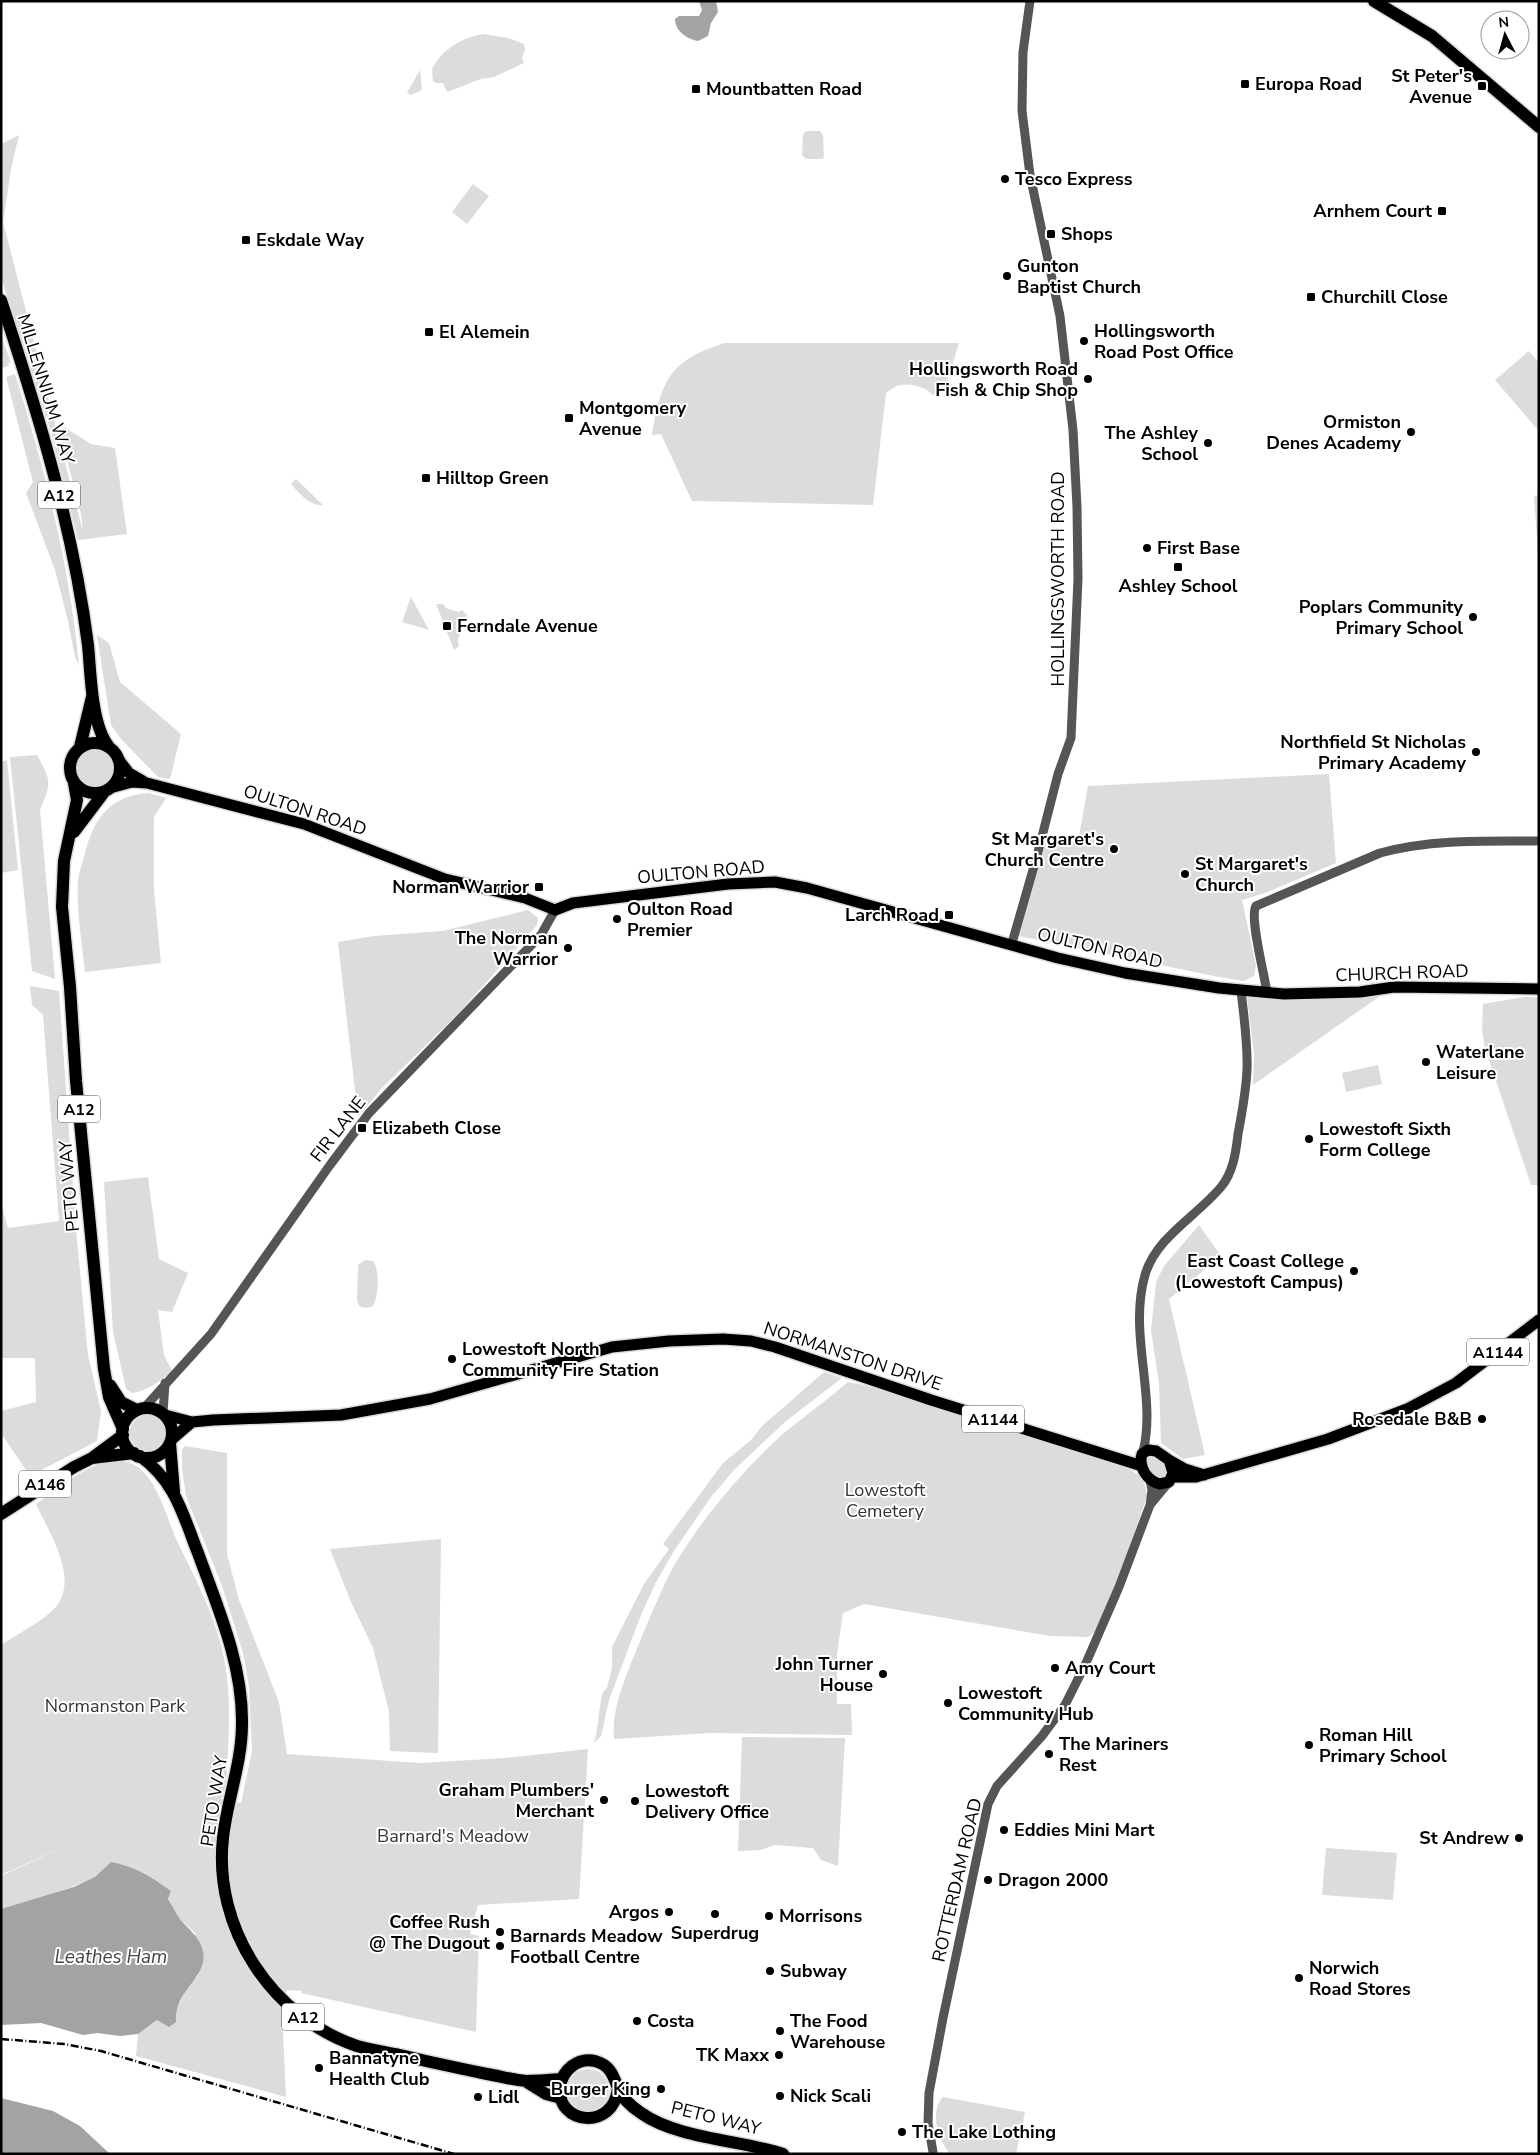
<svg xmlns="http://www.w3.org/2000/svg" width="1540" height="2155" viewBox="0 0 1540 2155" font-family="'Nunito Sans',sans-serif">
<rect width="100%" height="100%" fill="#fff"/>
<path fill="#dcdcdc" d="M483 34 508 38 524 44 525 50 522 58 524 63 494 77 481 79 447 92 443 83H436L433 81 432 69C442 49 462 38 483 34Z
M420 70 422 90 411 95 407 93Z
M806 131H820L823 135 824 157 822 159H806L802 155 803 134Z
M19 135 11 169 3 222 83 532 81 514 60 433 64 427 91 444 115 448 127 534 78 540 51 432 3 283 1 273V144Z
M473 184 489 196 467 224 452 212Z
M1 335 11 363H8L9 366 1 368Z
M725 343H959L944 392 933 395C926 387 911 383 900 385 895 386 890 390 886 393L873 505 692 501 661 434 652 435C661 380 670 360 725 343Z
M1529 351 1539 363 1538 430 1495 380Z
M15 374C45 469 70 567 79 666L75 657 68 621 55 570 26 493 33 482 6 377Z
M296 479 323 505C311 507 298 492 291 484Z
M1539 495V567L1534 496Z
M411 597 429 630 402 622Z
M436 604H443L446 608 459 612 462 610 467 615 458 640 459 646 454 650Z
M97 635 109 643 120 682 181 734 170 779 158 777 121 739 111 725Z
M74 768a21 21 0 1 1 42 0a21 21 0 1 1-42 0Z
M37 755C51 781 52 782 40 810L55 979 32 971 10 757Z
M7 760 18 870 1 873V762Z
M1329 774 1336 863 1265 893 1242 900 1256 965 1254 976 1244 981 1219 977 1019 936 1047 838 1078 842 1088 786Z
M149 793 166 798 154 817V891L161 963 85 972C82 944 76 907 78 880 79 872 82 864 84 857 93 820 108 796 149 793Z
M528 910 538 918 537 925 458 1014 382 1088 358 1117 338 942 374 936 442 931Z
M30 986 59 991 76 1229 88 1355 101 1411 97 1441 30 1476 1 1433V1411L36 1402 35 1358H1V1204L8 1228 59 1221 43 1015 32 1005Z
M1383 994 1253 1085 1254 1055 1247 998Z
M1524 997H1539V1185H1531L1485 1048 1482 1030 1483 1004Z
M1378 1065 1382 1084 1346 1092 1342 1073Z
M148 1177 159 1259 188 1273 172 1312 158 1310 164 1355 172 1371C159 1382 149 1390 132 1393L126 1389 113 1332 104 1182Z
M1199 1225 1221 1256 1169 1299 1205 1455 1183 1459 1161 1443 1159 1383 1151 1331 1156 1282 1164 1266Z
M365 1260 373 1261C380 1269 379 1299 372 1307L365 1308 359 1306 357 1300 358 1265Z
M824 1372 842 1378 786 1421 734 1470 711 1497 674 1551 656 1582 641 1615 609 1700 601 1736 594 1743C599 1726 598 1709 603 1692L607 1688 612 1668V1647L644 1584 669 1549 663 1544 723 1463 751 1440 762 1426Z
M848 1382 864 1385 1120 1465C1136 1472 1146 1477 1147 1496L1125 1561 1097 1630 1088 1637 1050 1636 864 1604 843 1613 837 1654V1704H851L852 1735 711 1733 614 1739C611 1709 625 1679 636 1651 646 1626 657 1600 669 1575 693 1529 744 1468 783 1434 805 1416 827 1400 848 1382Z
M130 1433a18 18 0 1 1 36 0a18 18 0 1 1-36 0Z
M185 1446 227 1453V1554L239 1600 279 1702 287 1754 421 1763 505 1758 588 1749 579 1899 478 1905 470 1934 479 1936 476 2032 301 1993 302 1991 287 1990 282 2010 286 2097 136 2056 138 2034 157 2020 175 2013 188 1985 198 1976 195 1933 180 1919 168 1898 171 1892 111 1862 95 1878 51 1895 1 1909V1876L70 1844 1 1875V1645C16 1635 41 1622 53 1610 82 1581 49 1533 36 1504 60 1487 95 1456 126 1462 155 1467 166 1517 177 1541 194 1576 213 1611 222 1649 230 1682 230 1717 228 1751 227 1767 228 1784 221 1799L241 1803 252 1751 249 1686 243 1653 222 1586 186 1496 182 1469V1450Z
M1146 1456C1158 1455 1168 1465 1166 1477L1160 1481 1146 1469Z
M441 1539 438 1753 390 1751 389 1711 373 1648 351 1602 330 1549Z
M742 1737 845 1738 838 1866 821 1860 813 1848 775 1845 761 1850 738 1851Z
M1326 1848 1397 1853 1393 1900 1322 1895Z
M567 2090a21 21 0 1 1 42 0a21 21 0 1 1-42 0Z
M943 2097 1025 2112 1016 2154H950C938 2140 929 2112 943 2097Z"/>
<path fill="#a3a3a3" d="M699 1H716L718 12 711 23 708 36 698 41C687 39 675 31 675 19L679 16H699L702 10Z
M111 1862C136 1867 150 1876 171 1891L168 1899C172 1905 176 1913 180 1919 188 1929 200 1937 203 1951 208 1979 174 1989 176 2022L169 2027 157 2020 138 2034 120 2036 97 2033 83 2035 41 2023 1 2025V1909L74 1887 95 1877Z
M1 2098 53 2111 80 2126 110 2154H1Z"/>
<g fill="none" stroke-linecap="round" stroke-linejoin="round">
<defs>
<path id="major" d="M119 760 129 773 143 781
M110 788 132 782 147 783 304 824 445 879 525 898 555 910 573 903 728 884 775 882 807 888 1058 958 1125 973 1219 988 1284 994 1360 992 1394 987 1539 989
M165 1415 192 1422 213 1420 341 1415 430 1399 612 1347 669 1341 723 1339 751 1341 775 1347 931 1400 1142 1466
M171 1440 192 1422
M1148 1450 1156 1451 1169 1460 1173 1473 1169 1482 1159 1484C1147 1480 1138 1467 1142 1454Z
M1169 1460 1185 1469 1204 1475
M1172 1477H1196L1328 1439 1407 1409 1456 1383 1539 1320"/>
<path id="highway" d="M1374 1 1432 36 1539 127
M1 300C38 413 73 527 88 645 91 674 91 725 109 747
M70 768a25 25 0 1 1 50 0a25 25 0 1 1-50 0Z
M80 747 92 697
M74 783 77 800 64 861 62 907 70 987 76 1081 104 1369 109 1397 123 1429
M74 832 105 791
M110 1385 121 1402 137 1410
M122 1433a25 25 0 1 1 50 0a25 25 0 1 1-50 0Z
M170 1443 174 1492
M140 1456C176 1482 183 1515 198 1553 218 1608 243 1665 242 1724 242 1763 227 1800 223 1838 213 1927 271 2017 357 2046 371 2050 386 2052 400 2055 429 2062 458 2068 487 2074 500 2076 513 2080 526 2081 538 2081 550 2080 562 2079
M92 1458 134 1453
M1 1514 74 1467 92 1458 123 1435
M525 2081 546 2094 561 2098
M618 2088C614 2131 556 2125 560 2087 562 2070 578 2057 595 2061 610 2065 613 2075 618 2088 622 2098 632 2107 641 2113 678 2139 740 2140 783 2154"/>
</defs>
<use href="#major" stroke="#dbdbdb" stroke-width="14"/>
<use href="#highway" stroke="#dbdbdb" stroke-width="15"/>
<path stroke="#555" stroke-width="9" d="M1012 943 1037 856 1058 774 1071 738 1078 579 1077 507 1073 430 1060 316 1030 175 1022 111 1023 52 1030 1
M1267 993C1265 976 1249 917 1256 906L1380 853C1432 839 1485 841 1539 841
M144 1408 211 1334 330 1165 369 1113 541 935 555 910
M163 1413 165 1383
M1143 1452C1157 1396 1128 1334 1145 1275 1156 1237 1197 1216 1221 1187 1233 1173 1236 1152 1238 1134 1242 1113 1246 1092 1247 1070 1248 1044 1244 1017 1241 991
M1150 1505 1169 1482
M933 2152 928 2123 929 2093 943 2018 988 1804 997 1786 1042 1736 1065 1705 1086 1663 1119 1587 1150 1505 1152 1490 1150 1480"/>
<use href="#major" stroke="#000" stroke-width="11"/>
<use href="#highway" stroke="#000" stroke-width="12"/>
<path stroke="#000" stroke-width="2.5" stroke-dasharray="8 2.5 1 2.5" stroke-linecap="butt" d="M1 2039 64 2044 101 2051 454 2154"/>
</g>
<g fill="#000" stroke="#fff" stroke-width="2">
<rect x="1240" y="79" width="10" height="10" rx="2.5"/>
<rect x="1477" y="81" width="10" height="10" rx="2.5"/>
<rect x="691" y="84" width="10" height="10" rx="2.5"/>
<circle cx="1005" cy="179" r="5"/>
<rect x="1437" y="206" width="10" height="10" rx="2.5"/>
<rect x="1046" y="229" width="10" height="10" rx="2.5"/>
<rect x="241" y="235" width="10" height="10" rx="2.5"/>
<circle cx="1007" cy="276" r="5"/>
<rect x="1306" y="292" width="10" height="10" rx="2.5"/>
<rect x="424" y="327" width="10" height="10" rx="2.5"/>
<circle cx="1084" cy="341" r="5"/>
<circle cx="1088" cy="379" r="5"/>
<rect x="564" y="413" width="10" height="10" rx="2.5"/>
<circle cx="1411" cy="432" r="5"/>
<circle cx="1208" cy="443" r="5"/>
<rect x="421" y="473" width="10" height="10" rx="2.5"/>
<circle cx="1147" cy="548" r="5"/>
<rect x="1173" y="562" width="10" height="10" rx="2.5"/>
<circle cx="1473" cy="617" r="5"/>
<rect x="442" y="621" width="10" height="10" rx="2.5"/>
<circle cx="1476" cy="752" r="5"/>
<circle cx="1114" cy="849" r="5"/>
<circle cx="1185" cy="874" r="5"/>
<rect x="534" y="882" width="10" height="10" rx="2.5"/>
<rect x="944" y="910" width="10" height="10" rx="2.5"/>
<circle cx="617" cy="919" r="5"/>
<circle cx="568" cy="948" r="5"/>
<circle cx="1426" cy="1062" r="5"/>
<rect x="357" y="1123" width="10" height="10" rx="2.5"/>
<circle cx="1309" cy="1139" r="5"/>
<circle cx="1354" cy="1271" r="5"/>
<circle cx="452" cy="1359" r="5"/>
<circle cx="1482" cy="1419" r="5"/>
<circle cx="1055" cy="1668" r="5"/>
<circle cx="883" cy="1674" r="5"/>
<circle cx="948" cy="1703" r="5"/>
<circle cx="1309" cy="1745" r="5"/>
<circle cx="1049" cy="1754" r="5"/>
<circle cx="604" cy="1800" r="5"/>
<circle cx="635" cy="1801" r="5"/>
<circle cx="1004" cy="1830" r="5"/>
<circle cx="1519" cy="1838" r="5"/>
<circle cx="988" cy="1880" r="5"/>
<circle cx="669" cy="1912" r="5"/>
<circle cx="715" cy="1914" r="5"/>
<circle cx="769" cy="1916" r="5"/>
<circle cx="500" cy="1932" r="5"/>
<circle cx="500" cy="1946" r="5"/>
<circle cx="770" cy="1971" r="5"/>
<circle cx="1299" cy="1978" r="5"/>
<circle cx="637" cy="2021" r="5"/>
<circle cx="780" cy="2031" r="5"/>
<circle cx="779" cy="2055" r="5"/>
<circle cx="319" cy="2068" r="5"/>
<circle cx="661" cy="2089" r="5"/>
<circle cx="780" cy="2096" r="5"/>
<circle cx="478" cy="2097" r="5"/>
<circle cx="902" cy="2132" r="5"/>
</g>
<g text-anchor="middle" stroke-width="4" stroke-linejoin="round" paint-order="stroke">
<g fill="#fff" stroke="#4c4c4c" stroke-width="1">
<rect x="38" y="481.5" width="42" height="27" rx="4"/>
<rect x="58" y="1095.5" width="42" height="27" rx="4"/>
<rect x="1467" y="1338.5" width="62" height="27" rx="4"/>
<rect x="962" y="1405.5" width="62" height="27" rx="4"/>
<rect x="19" y="1470.5" width="52" height="27" rx="4"/>
<rect x="282" y="2003.5" width="42" height="27" rx="4"/>
</g>
<g font-size="16" font-weight="bold" fill="#000">
<text x="59" y="501">A12</text>
<text x="79" y="1115">A12</text>
<text x="1498" y="1358">A1144</text>
<text x="993" y="1425">A1144</text>
<text x="45" y="1490">A146</text>
<text x="303" y="2023">A12</text>
</g>
<g font-size="18" font-weight="bold" fill="#000" stroke="#fff" text-anchor="start">
<text x="1472" y="82" text-anchor="end">St Peter's<tspan x="1472" dy="21">Avenue</tspan></text>
<text x="1255" y="90">Europa Road</text>
<text x="706" y="95">Mountbatten Road</text>
<text x="1015" y="185">Tesco Express</text>
<text x="1432" y="217" text-anchor="end">Arnhem Court</text>
<text x="1061" y="240">Shops</text>
<text x="256" y="246">Eskdale Way</text>
<text x="1017" y="272">Gunton<tspan x="1017" dy="21">Baptist Church</tspan></text>
<text x="1321" y="303">Churchill Close</text>
<text x="1094" y="337">Hollingsworth<tspan x="1094" dy="21">Road Post Office</tspan></text>
<text x="439" y="338">El Alemein</text>
<text x="1078" y="375" text-anchor="end">Hollingsworth Road<tspan x="1078" dy="21">Fish &amp; Chip Shop</tspan></text>
<text x="579" y="414">Montgomery<tspan x="579" dy="21">Avenue</tspan></text>
<text x="1401" y="428" text-anchor="end">Ormiston<tspan x="1401" dy="21">Denes Academy</tspan></text>
<text x="1198" y="439" text-anchor="end">The Ashley<tspan x="1198" dy="21">School</tspan></text>
<text x="436" y="484">Hilltop Green</text>
<text x="1157" y="554">First Base</text>
<text x="1178" y="592" text-anchor="middle">Ashley School</text>
<text x="1463" y="613" text-anchor="end">Poplars Community<tspan x="1463" dy="21">Primary School</tspan></text>
<text x="457" y="632">Ferndale Avenue</text>
<text x="1466" y="748" text-anchor="end">Northfield St Nicholas<tspan x="1466" dy="21">Primary Academy</tspan></text>
<text x="1104" y="845" text-anchor="end">St Margaret's<tspan x="1104" dy="21">Church Centre</tspan></text>
<text x="1195" y="870">St Margaret's<tspan x="1195" dy="21">Church</tspan></text>
<text x="529" y="893" text-anchor="end">Norman Warrior</text>
<text x="627" y="915">Oulton Road<tspan x="627" dy="21">Premier</tspan></text>
<text x="939" y="921" text-anchor="end">Larch Road</text>
<text x="558" y="944" text-anchor="end">The Norman<tspan x="558" dy="21">Warrior</tspan></text>
<text x="1436" y="1058">Waterlane<tspan x="1436" dy="21">Leisure</tspan></text>
<text x="372" y="1134">Elizabeth Close</text>
<text x="1319" y="1135">Lowestoft Sixth<tspan x="1319" dy="21">Form College</tspan></text>
<text x="1344" y="1267" text-anchor="end">East Coast College<tspan x="1344" dy="21">(Lowestoft Campus)</tspan></text>
<text x="462" y="1355">Lowestoft North<tspan x="462" dy="21">Community Fire Station</tspan></text>
<text x="1472" y="1425" text-anchor="end">Rosedale B&amp;B</text>
<text x="873" y="1670" text-anchor="end">John Turner<tspan x="873" dy="21">House</tspan></text>
<text x="1065" y="1674">Amy Court</text>
<text x="958" y="1699">Lowestoft<tspan x="958" dy="21">Community Hub</tspan></text>
<text x="1319" y="1741">Roman Hill<tspan x="1319" dy="21">Primary School</tspan></text>
<text x="1059" y="1750">The Mariners<tspan x="1059" dy="21">Rest</tspan></text>
<text x="594" y="1796" text-anchor="end">Graham Plumbers'<tspan x="594" dy="21">Merchant</tspan></text>
<text x="645" y="1797">Lowestoft<tspan x="645" dy="21">Delivery Office</tspan></text>
<text x="1014" y="1836">Eddies Mini Mart</text>
<text x="1509" y="1844" text-anchor="end">St Andrew</text>
<text x="998" y="1886">Dragon 2000</text>
<text x="659" y="1918" text-anchor="end">Argos</text>
<text x="779" y="1922">Morrisons</text>
<text x="490" y="1928" text-anchor="end">Coffee Rush<tspan x="490" dy="21">@ The Dugout</tspan></text>
<text x="715" y="1939" text-anchor="middle">Superdrug</text>
<text x="510" y="1942">Barnards Meadow<tspan x="510" dy="21">Football Centre</tspan></text>
<text x="1309" y="1974">Norwich<tspan x="1309" dy="21">Road Stores</tspan></text>
<text x="780" y="1977">Subway</text>
<text x="647" y="2027">Costa</text>
<text x="790" y="2027">The Food<tspan x="790" dy="21">Warehouse</tspan></text>
<text x="769" y="2061" text-anchor="end">TK Maxx</text>
<text x="329" y="2064">Bannatyne<tspan x="329" dy="21">Health Club</tspan></text>
<text x="651" y="2095" text-anchor="end">Burger King</text>
<text x="790" y="2102">Nick Scali</text>
<text x="488" y="2103">Lidl</text>
<text x="912" y="2138">The Lake Lothing</text>
</g>
<g font-size="18" fill="#000" stroke="#fff">
<text transform="translate(46 389) rotate(73)" y="6">MILLENNIUM WAY</text>
<text transform="translate(1058 579) rotate(-90)" y="6">HOLLINGSWORTH ROAD</text>
<text transform="translate(305 810) rotate(18)" y="6">OULTON ROAD</text>
<text transform="translate(701 872) rotate(-5)" y="6">OULTON ROAD</text>
<text transform="translate(1100 948) rotate(13)" y="6">OULTON ROAD</text>
<text transform="translate(1402 973) rotate(-2)" y="6">CHURCH ROAD</text>
<text transform="translate(338 1129) rotate(-52)" y="6">FIR LANE</text>
<text transform="translate(69 1186) rotate(-95)" y="6">PETO WAY</text>
<text transform="translate(853 1356) rotate(18)" y="6">NORMANSTON DRIVE</text>
<text transform="translate(214 1801) rotate(-81)" y="6">PETO WAY</text>
<text transform="translate(957 1880) rotate(-77)" y="6">ROTTERDAM ROAD</text>
<text transform="translate(716 2118) rotate(14)" y="6">PETO WAY</text>
</g>
<g font-size="18" fill="#333" stroke="#fff">
<text x="885" y="1496">Lowestoft<tspan x="885" dy="21">Cemetery</tspan></text>
<text x="115" y="1712">Normanston Park</text>
<text x="453" y="1842">Barnard's Meadow</text>
</g>
<g font-size="19" font-style="italic" fill="#444" stroke="#fff">
<text x="111" y="1963">Leathes Ham</text>
</g>
</g>
<rect width="1540" height="2155" fill="none" stroke="#000000" stroke-width="5"/>
<g transform="translate(1505 35) rotate(354)"><circle r="24" fill="#ffffff" stroke="#999999"/>
<path d="M0-4L9 19L0 12L-9 19Z" fill="#000000"/>
<text y="-8" font-size="14" font-weight="bold" text-anchor="middle" fill="#000000">N</text>
</g>
</svg>
